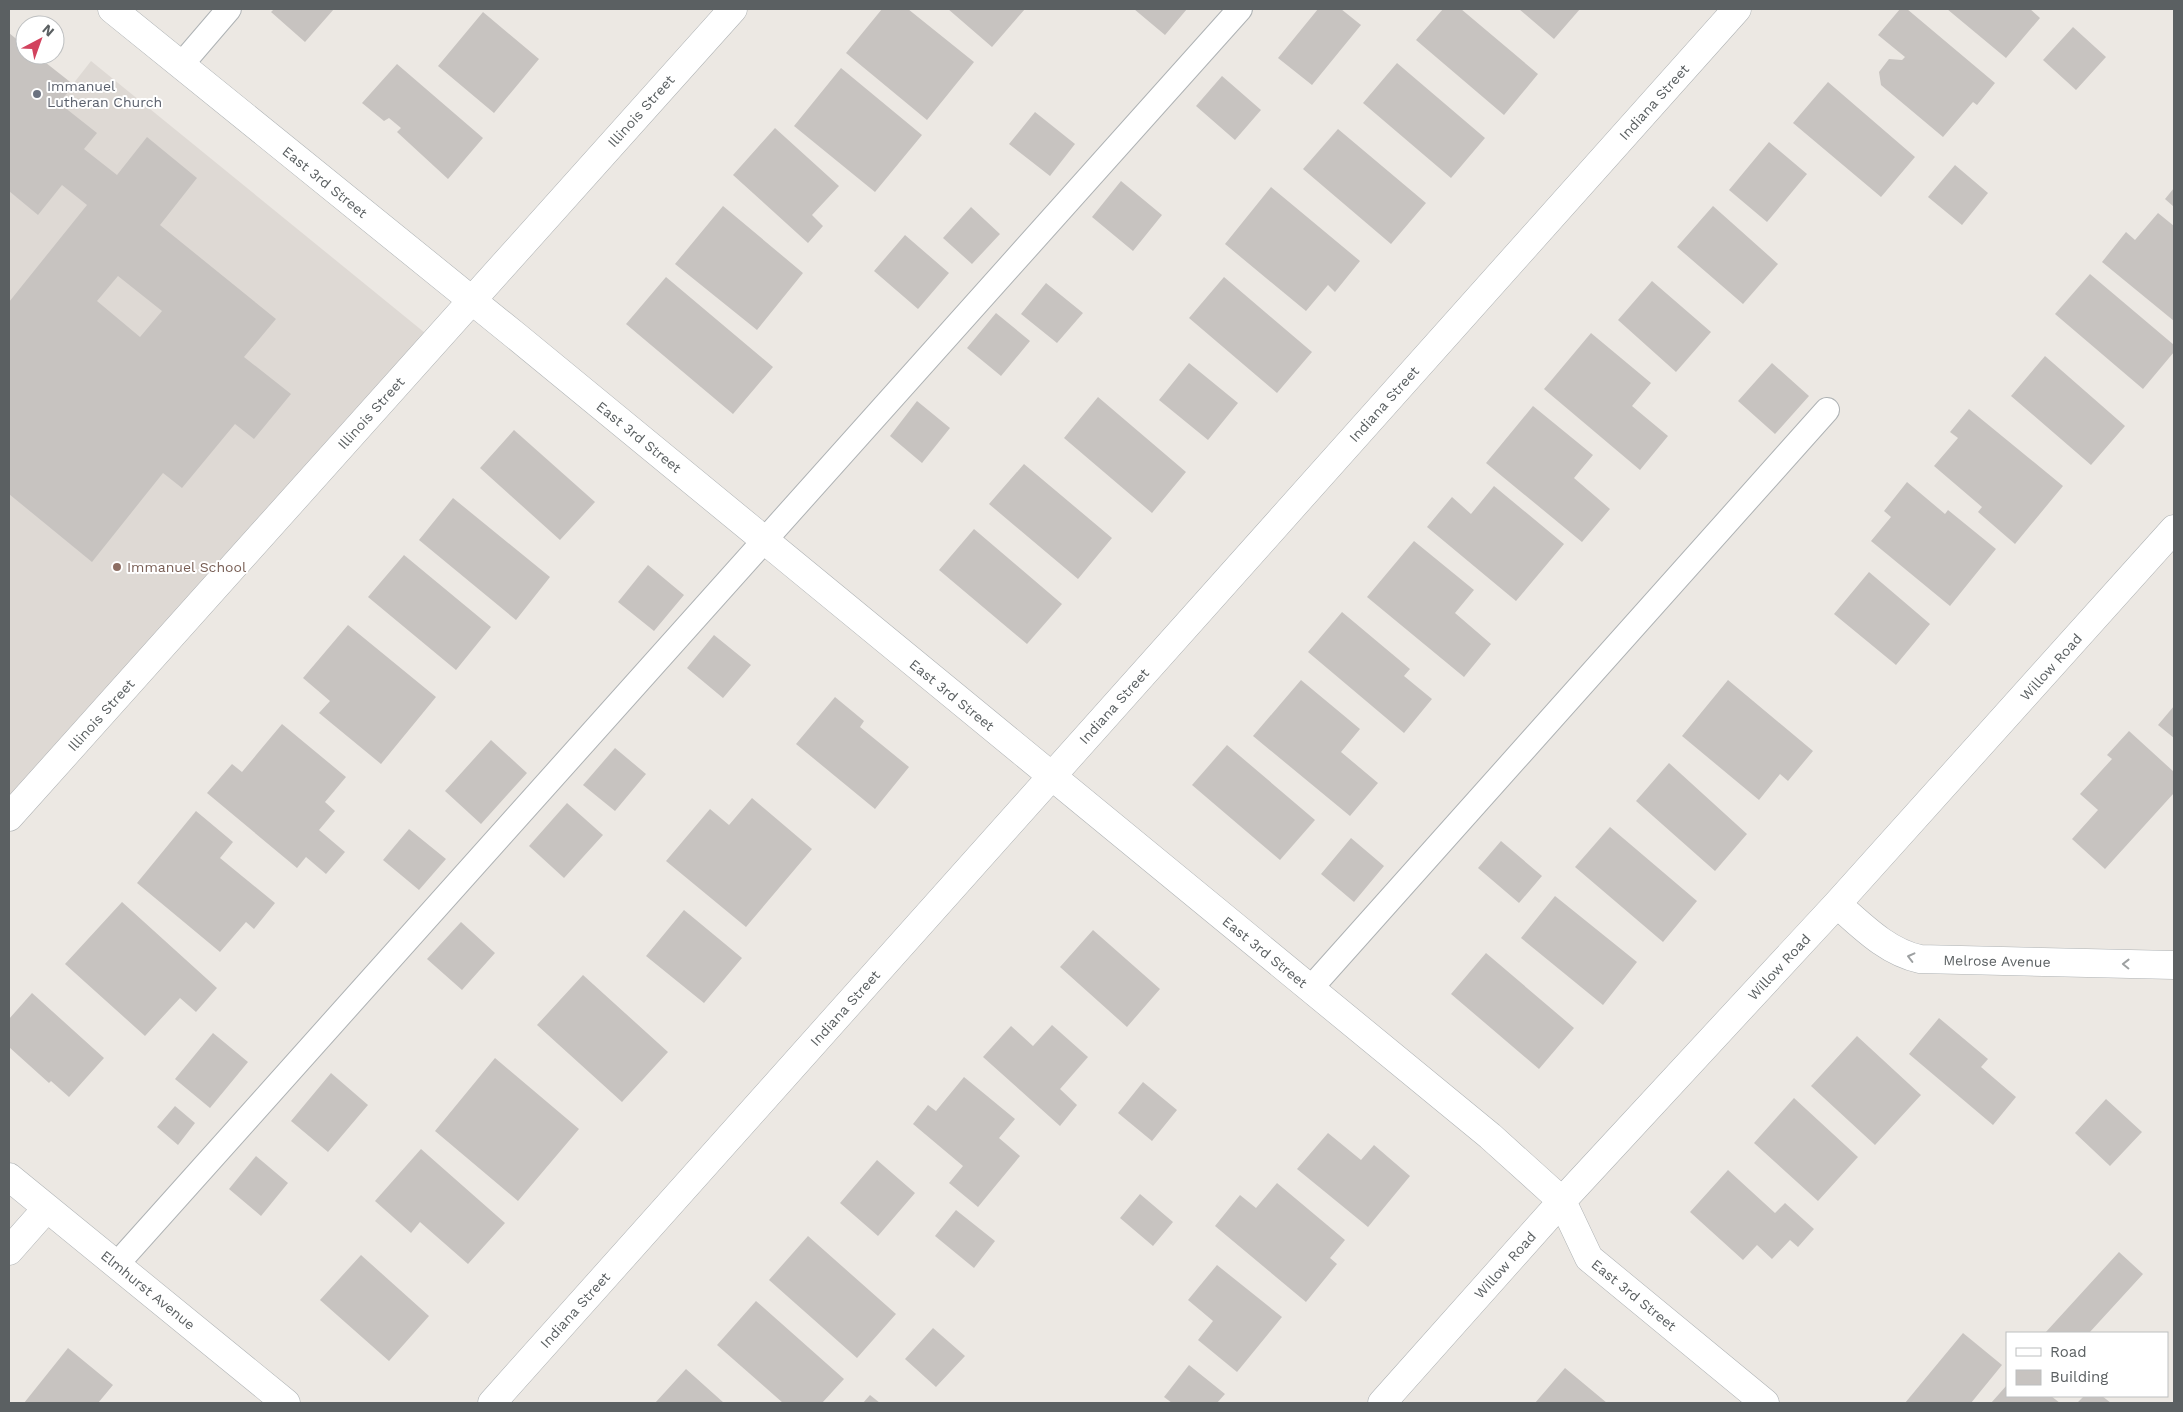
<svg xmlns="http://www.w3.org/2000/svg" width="2183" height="1412" viewBox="0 0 2183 1412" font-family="'Work Sans',sans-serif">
<rect width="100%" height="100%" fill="#ece8e3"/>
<path fill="#ded9d4" d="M91 61 430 337 16 802 9 796V166Z"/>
<path fill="#c7c3c0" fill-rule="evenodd" d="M274 9H334L305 42 271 12Z
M882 9H908L974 62 927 120 846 53Z
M948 9H1025L992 47Z
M1134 9H1187L1165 35Z
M1318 9H1341L1361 25 1312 85 1278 58Z
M1443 9H1461L1538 74 1504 115 1416 40Z
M1519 9H1580L1554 39Z
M1900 9H1907L1995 83 1977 105 1973 102 1943 137 1881 85 1879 72 1889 59 1902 60 1905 57 1878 35Z
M1947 9H2030L2040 18 2006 58Z
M483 12 539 59 494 113 438 66Z
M2073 27 2106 57 2076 90 2043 60Z
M9 33 25 46V55H36L74 85 59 103 97 133 84 149 117 175 147 137 197 178 160 225 276 319 244 357 291 394 254 439 235 424 182 488 163 473 92 562 9 494V302L87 205 62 185 38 215 9 191ZM118 276 162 311 140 337 97 301Z
M1397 63 1485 138 1451 178 1363 103Z
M397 64 483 138 448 179 397 132 401 128 389 118 384 121 362 103Z
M841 68 922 135 875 192 794 126Z
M1222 76 1261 110 1235 140 1196 106Z
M1828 82 1915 157 1881 197 1793 123Z
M1035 112 1075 144 1050 176 1009 144Z
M775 128 839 186 812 215 823 226 808 243 733 175Z
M1338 129 1426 203 1391 244 1303 169Z
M1769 142 1807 174 1767 222 1729 190Z
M1955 165 1988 193 1962 225 1928 197Z
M1121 181 1162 215 1133 251 1092 217Z
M1271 187 1360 261 1335 292 1328 285 1306 311 1225 244Z
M2174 188V207L2165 199Z
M723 206 803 273 757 330 675 264Z
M1713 206 1778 264 1743 304 1677 247Z
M971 207 1000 234 972 264 943 238Z
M2158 213 2174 226V321L2102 262 2126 232 2135 240Z
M905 235 949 273 918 309 874 271Z
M2090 274 2174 345V352L2143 389 2055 314Z
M666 277 773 367 733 414 626 324Z
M1224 277 1312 352 1277 393 1189 318Z
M1652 281 1711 332 1676 372 1618 320Z
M1046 283 1083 313 1057 343 1021 314Z
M996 313 1030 341 1001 376 967 348Z
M1591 333 1651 383 1632 406 1668 436 1640 470 1544 389Z
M2045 356 2125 426 2091 465 2011 396Z
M1189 363 1238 403 1208 440 1159 400Z
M1772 363 1809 396 1775 434 1738 401Z
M1098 397 1186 472 1152 513 1064 438Z
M917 401 950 428 922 463 890 436Z
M1533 406 1593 455 1574 478 1610 509 1582 542 1486 463Z
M1969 409 2063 486 2015 544 1978 512 1982 507 1934 466 1958 438 1950 432Z
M514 430 595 502 560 540 480 468Z
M1024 464 1112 538 1078 579 989 504Z
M1907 482 1945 514 1948 510 1996 549 1950 606 1871 541 1891 517 1884 511Z
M1494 486 1564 544 1516 601 1427 527 1452 497 1471 514Z
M453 498 550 577 516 620 419 540Z
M974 529 1062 604 1027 644 939 570Z
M1414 541 1474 590 1455 613 1491 644 1464 677 1367 597Z
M404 555 491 627 456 670 368 597Z
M648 565 684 595 654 631 618 602Z
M1869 572 1930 624 1896 665 1834 614Z
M1342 612 1410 669 1404 676 1432 699 1404 733 1308 652Z
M348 625 436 697 381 764 319 713 330 701 303 678Z
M714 635 751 665 723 698 687 668Z
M1301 680 1360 729 1341 752 1378 783 1350 816 1253 736Z
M1728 680 1813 751 1788 781 1780 774 1759 800 1682 736Z
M835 697 864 721 860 727 909 767 875 809 796 744Z
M2174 706V738L2158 725Z
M282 724 346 777 325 802 335 811 319 830 345 852 326 874 306 857 297 868 207 793 232 764 242 772Z
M2129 731 2174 772V793L2105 869 2072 839 2098 810 2080 794 2112 759 2107 755Z
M491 740 527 773 481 824 445 791Z
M1227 745 1315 820 1280 860 1192 785Z
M615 748 646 774 615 811 583 785Z
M1669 763 1747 834 1715 871 1636 801Z
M752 798 812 849 746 927 666 861 710 809 729 825Z
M567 803 603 835 564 878 529 846Z
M196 811 233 842 220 858 275 903 254 929 246 922 220 952 137 883Z
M1610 827 1697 901 1663 942 1575 867Z
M409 829 446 859 419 890 383 860Z
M1351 838 1384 866 1354 902 1321 874Z
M1501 841 1542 876 1519 903 1478 868Z
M1555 896 1637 962 1603 1005 1521 938Z
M122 902 217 988 196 1012 180 998 145 1036 65 964Z
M684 910 742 958 704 1003 646 956Z
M461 922 495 953 462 990 427 959Z
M1093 930 1160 989 1127 1027 1060 967Z
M1486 953 1574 1028 1539 1069 1451 994Z
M583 975 668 1052 622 1102 537 1025Z
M32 993 104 1058 69 1097 51 1081 49 1083 9 1047V1019Z
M1939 1018 1988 1059 1981 1067 2016 1097 1993 1125 1909 1054Z
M1052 1025 1088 1057 1060 1089 1077 1105 1060 1126 983 1057 1011 1026 1033 1046Z
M213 1033 248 1062 210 1108 175 1079Z
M1857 1036 1921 1095 1875 1145 1811 1086Z
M495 1058 579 1129 518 1201 435 1131Z
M331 1073 368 1105 328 1152 291 1121Z
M964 1077 1015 1119 999 1138 1020 1156 978 1207 949 1183 963 1166 913 1124 928 1105 936 1111Z
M1143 1082 1177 1110 1152 1141 1118 1113Z
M1794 1098 1858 1157 1818 1201 1754 1143Z
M2106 1099 2142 1132 2110 1166 2075 1133Z
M175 1106 195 1123 178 1145 157 1127Z
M1328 1133 1361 1160 1374 1145 1410 1176 1368 1227 1297 1169Z
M421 1149 505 1223 468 1264 420 1222 411 1233 375 1201Z
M256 1156 288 1183 261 1216 229 1189Z
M877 1160 915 1193 878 1236 840 1203Z
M1728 1170 1775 1213 1785 1203 1814 1229 1798 1247 1790 1240 1772 1259 1757 1245 1743 1260 1690 1212Z
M1277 1183 1345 1240 1330 1258 1337 1264 1306 1302 1215 1226 1240 1195 1256 1208Z
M1140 1194 1173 1222 1153 1246 1120 1218Z
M956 1210 995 1241 974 1268 935 1236Z
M808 1236 896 1314 857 1358 769 1280Z
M2119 1252 2143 1274 2089 1333H2045Z
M361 1255 429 1316 389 1361 320 1300Z
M1217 1265 1282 1317 1237 1372 1198 1340 1213 1321 1188 1300Z
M756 1301 844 1379 822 1403H783L717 1345Z
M933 1328 965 1356 936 1387 905 1359Z
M1963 1333 2002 1365 1971 1403H1905Z
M68 1348 113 1385 98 1403H24Z
M1189 1365 1225 1394 1217 1403H1172L1164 1397Z
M1565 1368 1607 1403H1535Z
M686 1369 724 1403H655Z
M2007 1385V1396H2051L2060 1403H1991Z
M870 1395 880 1403H863Z
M2084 1396H2102L2111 1403H2077Z"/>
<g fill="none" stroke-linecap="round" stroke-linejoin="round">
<defs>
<path id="lane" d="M181 65 229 9
M1310 989 1827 410
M117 1264 1240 9"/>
<path id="street" d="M112 9 516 336 1490 1136 1562 1201 1589 1258 1765 1403
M9 817 733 9
M1837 904C1862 926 1887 952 1920 959L2174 965
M9 1177 286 1403
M9 1251 47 1208
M492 1403 1737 9
M1382 1403 1562 1201 1837 904 2174 529"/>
</defs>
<use href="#lane" stroke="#aeb2b4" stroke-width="26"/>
<use href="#street" stroke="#aeb2b4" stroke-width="29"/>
<use href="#lane" stroke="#fff" stroke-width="24"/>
<use href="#street" stroke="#fff" stroke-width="28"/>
</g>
<defs><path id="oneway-chevron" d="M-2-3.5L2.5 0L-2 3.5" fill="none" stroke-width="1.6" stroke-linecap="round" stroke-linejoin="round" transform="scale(1.25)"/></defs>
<g stroke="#9da0a1">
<use href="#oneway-chevron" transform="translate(1911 957) rotate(-166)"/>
<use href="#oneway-chevron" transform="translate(2126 964) rotate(-179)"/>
</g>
<circle fill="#6b7280" stroke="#fff" stroke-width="2" cx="37" cy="94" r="5"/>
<circle fill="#8d6e63" stroke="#fff" stroke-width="2" cx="117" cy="567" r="5"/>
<g text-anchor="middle" stroke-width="4" stroke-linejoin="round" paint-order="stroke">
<g font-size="14" fill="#5b616d" stroke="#fff" text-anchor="start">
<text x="47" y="91">Immanuel<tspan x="47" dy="16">Lutheran Church</tspan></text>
</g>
<g font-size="14" fill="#5b6062" stroke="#fff">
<text transform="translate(1654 102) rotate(-48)" y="5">Indiana Street</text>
<text transform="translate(641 111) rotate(-48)" y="5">Illinois Street</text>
<text transform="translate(325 182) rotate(39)" y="5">East 3rd Street</text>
<text transform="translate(1384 404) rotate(-48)" y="5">Indiana Street</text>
<text transform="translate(371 413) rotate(-48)" y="5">Illinois Street</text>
<text transform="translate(639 437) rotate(39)" y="5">East 3rd Street</text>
<text transform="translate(2051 667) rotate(-48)" y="5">Willow Road</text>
<text transform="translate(952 695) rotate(39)" y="5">East 3rd Street</text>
<text transform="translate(1114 706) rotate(-48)" y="5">Indiana Street</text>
<text transform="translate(101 715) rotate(-48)" y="5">Illinois Street</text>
<text transform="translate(1265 952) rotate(39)" y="5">East 3rd Street</text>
<text transform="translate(1997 961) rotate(1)" y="5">Melrose Avenue</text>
<text transform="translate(1779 967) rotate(-47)" y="5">Willow Road</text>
<text transform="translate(845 1008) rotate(-48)" y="5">Indiana Street</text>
<text transform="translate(1505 1265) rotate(-48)" y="5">Willow Road</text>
<text transform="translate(148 1290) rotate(39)" y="5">Elmhurst Avenue</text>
<text transform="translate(1634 1295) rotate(39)" y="5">East 3rd Street</text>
<text transform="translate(575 1310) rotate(-48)" y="5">Indiana Street</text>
</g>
<g font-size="14" fill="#785e54" stroke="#fff" text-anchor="start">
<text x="127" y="572">Immanuel School</text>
</g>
</g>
<rect width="2183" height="1412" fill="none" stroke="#5b6062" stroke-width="20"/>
<rect x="2006" y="1332" width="162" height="65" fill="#ffffff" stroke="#bdbfc0"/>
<rect x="2016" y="1348" width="25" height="8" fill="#ffffff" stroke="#bdbfc0"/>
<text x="2050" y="1357" font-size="15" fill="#5b6062">Road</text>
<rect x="2016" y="1370" width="25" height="15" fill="#c7c3c0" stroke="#bdbfc0"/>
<text x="2050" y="1382" font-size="15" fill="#5b6062">Building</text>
<g transform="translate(40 40) rotate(41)"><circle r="24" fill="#ffffff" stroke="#bdbfc0"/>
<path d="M0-4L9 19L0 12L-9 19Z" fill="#d2435e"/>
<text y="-8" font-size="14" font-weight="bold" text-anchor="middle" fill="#5b6062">N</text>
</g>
</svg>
